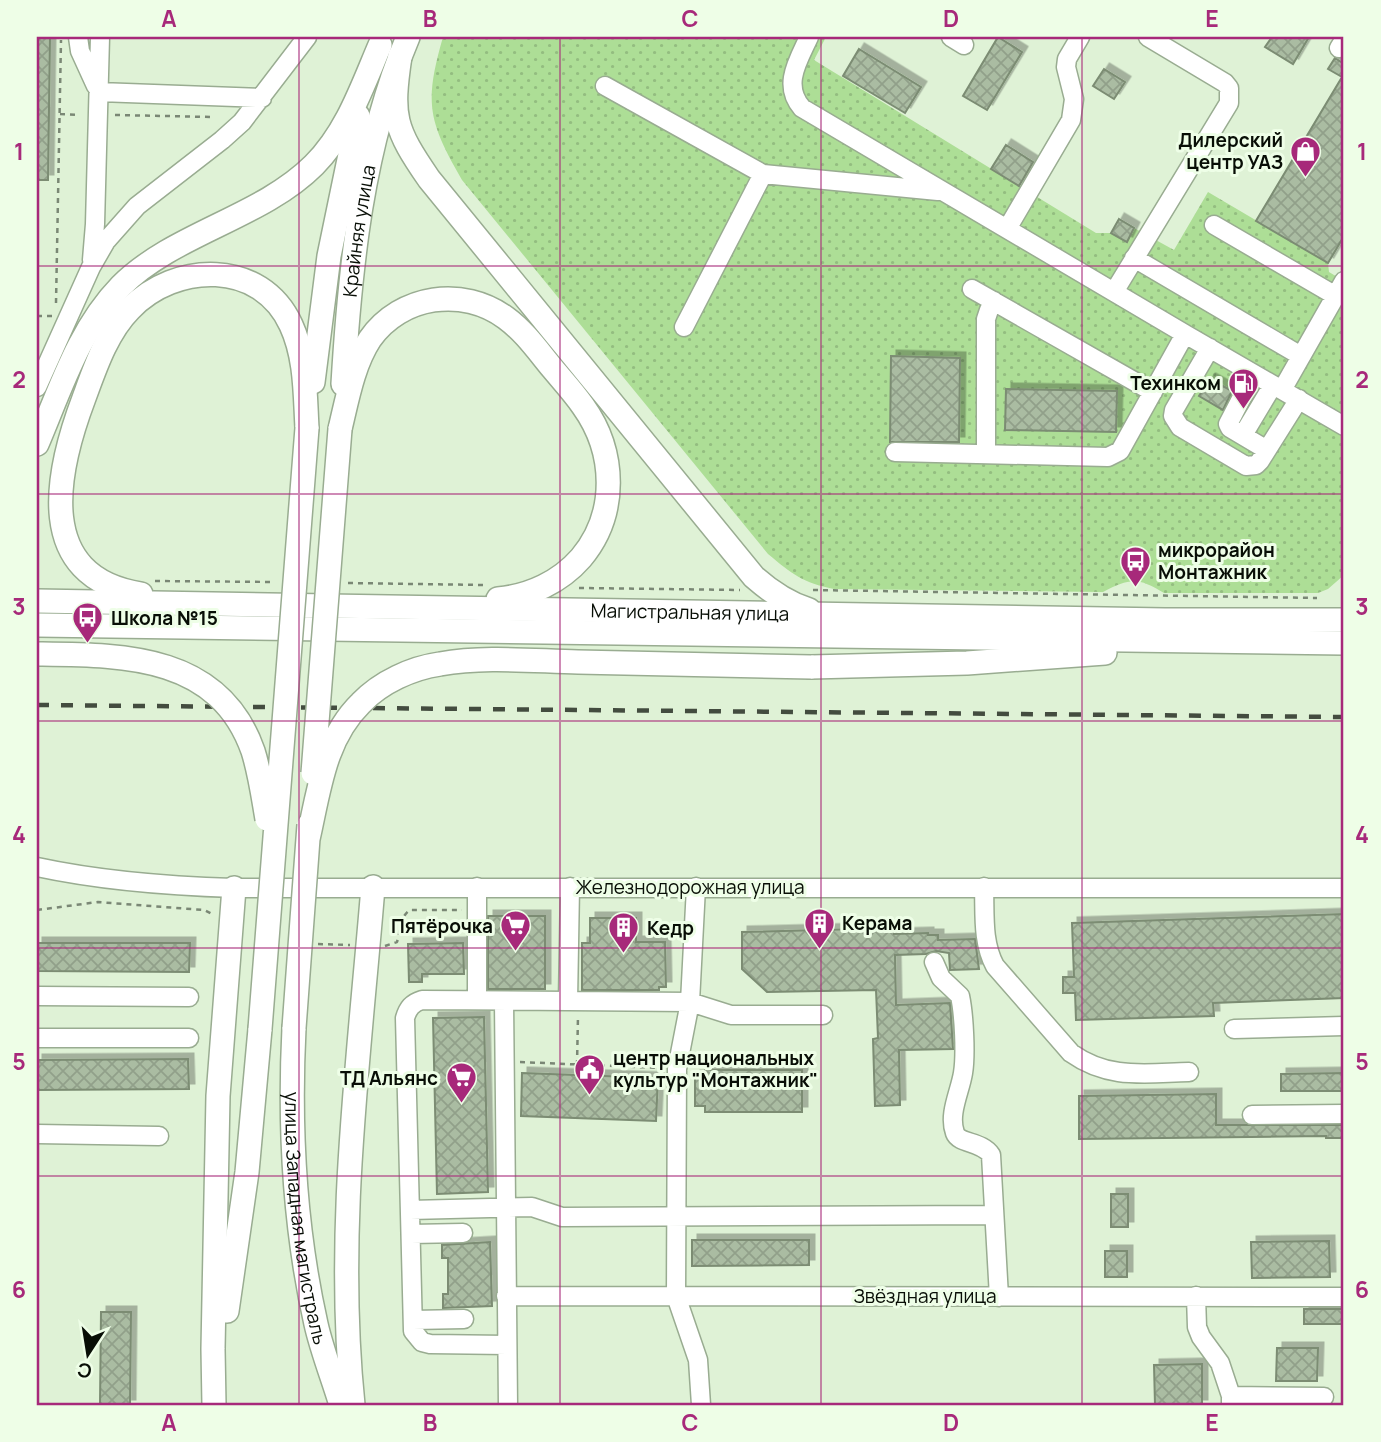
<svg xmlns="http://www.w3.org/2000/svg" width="1381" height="1442" viewBox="0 0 1381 1442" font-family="Manrope,sans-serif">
<defs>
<pattern id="grass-dots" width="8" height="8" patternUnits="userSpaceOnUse" patternTransform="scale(1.75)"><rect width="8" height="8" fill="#adde96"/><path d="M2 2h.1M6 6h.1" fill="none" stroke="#93bd80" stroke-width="1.8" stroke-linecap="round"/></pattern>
<pattern id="building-cross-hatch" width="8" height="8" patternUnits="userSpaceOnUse" patternTransform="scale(1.75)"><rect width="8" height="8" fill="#aabca2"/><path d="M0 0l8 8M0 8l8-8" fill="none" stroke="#91a08a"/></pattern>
<filter id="shadow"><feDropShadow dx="5.5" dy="-5.5" stdDeviation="0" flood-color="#0004"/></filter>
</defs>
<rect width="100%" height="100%" fill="#dff2d6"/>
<path fill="url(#grass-dots)" d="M443 37H826L814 60 1096 233H1111L1126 241 1134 228 1174 250 1208 192 1328 263 1329 272 1344 281V575L1328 589 1318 593H1164C1138 577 1130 578 1103 592L834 589C803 583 792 574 768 554L462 180C428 121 424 103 443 37Z"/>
<path fill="url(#building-cross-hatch)" stroke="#7b8c73" stroke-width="2" filter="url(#shadow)" d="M37 37H50L48 180H37Z
M998 37 1022 52 987 110 963 96Z
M1272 37H1309L1293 64 1265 47Z
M859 49 921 87 905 113 843 76Z
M1335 58 1344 64V236L1328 263 1256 221 1342 77 1328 69Z
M1104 69 1125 82 1114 99 1093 86Z
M1006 145 1033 162 1019 186 991 169Z
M1119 219 1134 228 1127 242 1111 233Z
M891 356 960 358 959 442H890Z
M1210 379 1232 391 1223 410 1199 396Z
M1006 389 1117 391 1116 432 1005 430Z
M1344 914V998L1213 1003 1214 1016 1076 1020 1075 993H1063V977H1074L1072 923Z
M488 916H545V989H488Z
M590 918H636V942H665L666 987H659V990H582V943H590Z
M894 928V934L928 933V935H938V940L975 939 979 969 950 970 949 953 936 951 926 954 895 955 896 1005 950 1003 953 1049 899 1050 900 1105 875 1106 873 1039 878 1038 876 990 767 992 742 969V932Z
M37 943H190L189 972 37 971Z
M463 943 464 974H422V982H409L408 944Z
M484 1017 488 1192 437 1194 433 1018Z
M188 1059 189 1089 37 1090V1060Z
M705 1070H802V1112H705V1106H695V1076H705Z
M522 1073 658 1078 656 1121 521 1116Z
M1344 1073V1091H1281V1074Z
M1216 1094V1125H1344V1138H1326V1136L1079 1139V1096Z
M1111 1194H1128V1227H1111Z
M692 1240H809V1265L692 1266Z
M1329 1241 1330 1277 1252 1278 1251 1242Z
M490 1242 492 1306 443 1308V1294H448V1258H442V1245Z
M1105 1251H1127V1277H1105Z
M1304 1309H1344V1324H1304Z
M101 1312H131L130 1405H100Z
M1277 1348H1318L1317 1381H1276Z
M1202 1364V1405H1155L1154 1365Z"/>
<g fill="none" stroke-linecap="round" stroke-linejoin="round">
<defs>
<path id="minor" d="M78 37 80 51 96 86
M809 37C798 61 782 85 802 108L1185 334
M951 37 964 45
M1339 48 1344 40
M605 86 763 174 938 191
M99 92 262 98
M1214 225 1336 296
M1007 229 1071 120 1074 99 1066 67 1067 59 1080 37
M1134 258 1301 356
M92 260 95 224 100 37
M972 289 1153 392
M1114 292 1229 103V88L1225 83 1148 37
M684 327 763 174
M1210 348 1174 410 1173 416 1180 427 1246 466 1256 465 1260 461 1299 399
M1254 374 1228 424 1230 428 1267 450
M37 387 91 267 106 241 137 206 222 140 242 122 307 37
M1282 390 1344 281
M1243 435 1273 385
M895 452 1108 457 1120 451 1185 334 1344 426
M986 454V319L989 310 994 301
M37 867C102 881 168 886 234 888H1344
M570 887 568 1001 690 1002 731 1015H823
M696 887 690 1002 677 1069 676 1296 698 1360 701 1405
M984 887C985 914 982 942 995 966L1071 1053C1109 1080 1145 1073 1189 1072
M934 962 941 978 960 996C964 1015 966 1055 963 1073 960 1092 948 1114 955 1133 959 1144 982 1141 991 1155L999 1297
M37 996 189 997
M477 1000V887
M504 1001 508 1405
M1234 1029 1344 1026
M37 1038H189
M1252 1115 1344 1114
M37 1134 159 1136
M410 1210 532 1207 562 1217 993 1215
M411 1234 463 1233
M506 1296 1344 1297
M1196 1296 1197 1327 1201 1337 1220 1363 1231 1396
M413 1320 464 1319
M507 1345 430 1344 422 1342 413 1331 405 1018C408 1008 412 1003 422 1000L568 1001
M1231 1405V1396L1324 1397"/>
<g id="major">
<path d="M400 56C391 117 394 128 429 179L754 577C771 592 787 603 809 610"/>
<path d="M313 382 329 256 358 116"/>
<path id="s1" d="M343 384C350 267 362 146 408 37"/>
<path d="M340 429C347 400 353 365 370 339 401 295 463 286 506 318 525 332 538 351 553 369 563 381 574 393 583 406 616 452 618 514 581 558 560 582 530 596 498 599"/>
<path d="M37 444C60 390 79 329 121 286 174 233 261 218 314 165 347 132 362 87 380 45"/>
<path d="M141 594C33 577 56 472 84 398 95 368 107 332 130 309 175 262 261 259 291 325 306 357 305 394 307 428"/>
<path id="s2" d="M37 601 1165 620H1344"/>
<path d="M37 625 1344 643"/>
<path d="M811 667 967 663 1105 653"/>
<path id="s3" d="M294 1028C289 1127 294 1226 316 1324 322 1351 333 1378 341 1405"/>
<path d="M227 1311 247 1172 260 1029"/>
<path d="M214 1405 213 1349 218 1096 234 888"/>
<path d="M353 1405C335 1232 359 1060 373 887"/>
</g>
</defs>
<use href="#minor" stroke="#99ac91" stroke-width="21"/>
<use href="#major" stroke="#99ac91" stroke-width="26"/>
<path stroke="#7a8775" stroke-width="2.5" stroke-dasharray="5 5" stroke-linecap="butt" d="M60 114 80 115
M115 115 213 117
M56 303 61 40
M37 316H53
M155 581 275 582
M348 583 485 585
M579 588 740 590
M813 590 1317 598
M37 910 98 902 204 910 214 915
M318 944 350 945
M385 946 397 942C400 932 400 916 410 910H462
M520 1062 660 1068
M577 1065 578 1016"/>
<use href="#minor" stroke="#fff" stroke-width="18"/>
<use href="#major" stroke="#fff" stroke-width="23"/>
<path stroke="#434c3f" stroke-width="4.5" stroke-dasharray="12 12" stroke-linecap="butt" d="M37 705 1344 717"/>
<defs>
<path id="major-bridge" d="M37 654C123 655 219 654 253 751 260 773 263 796 267 819
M313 773 340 429
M308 839C319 791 324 739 361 703 381 682 412 668 440 664 485 656 532 661 578 662 655 664 733 665 811 667
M294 1028 309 825
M260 1029 307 428"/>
</defs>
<use href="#major-bridge" stroke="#99ac91" stroke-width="26" stroke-linecap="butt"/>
<use href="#major-bridge" stroke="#fff" stroke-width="23"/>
</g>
<path fill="none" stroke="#a7297a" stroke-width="2" stroke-opacity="0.55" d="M299 37V1405M560 37V1405M821 37V1405M1082 37V1405M37 266H1344M37 494H1344M37 721H1344M37 948H1344M37 1176H1344"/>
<defs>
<symbol id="shop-pin" viewBox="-11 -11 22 30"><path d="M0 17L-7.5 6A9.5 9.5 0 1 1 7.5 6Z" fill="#a7297a" stroke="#eefee7"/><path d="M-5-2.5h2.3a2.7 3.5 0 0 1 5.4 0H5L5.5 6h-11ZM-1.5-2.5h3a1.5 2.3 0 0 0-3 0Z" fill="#fff"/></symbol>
<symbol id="fuel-pin" viewBox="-11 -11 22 30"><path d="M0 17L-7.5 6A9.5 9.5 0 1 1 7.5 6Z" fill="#a7297a" stroke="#eefee7"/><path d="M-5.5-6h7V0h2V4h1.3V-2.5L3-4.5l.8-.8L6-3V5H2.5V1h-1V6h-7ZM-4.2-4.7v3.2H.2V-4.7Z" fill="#fff"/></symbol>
<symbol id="bus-pin" viewBox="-11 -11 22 30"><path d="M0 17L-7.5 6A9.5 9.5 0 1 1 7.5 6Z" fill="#a7297a" stroke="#eefee7"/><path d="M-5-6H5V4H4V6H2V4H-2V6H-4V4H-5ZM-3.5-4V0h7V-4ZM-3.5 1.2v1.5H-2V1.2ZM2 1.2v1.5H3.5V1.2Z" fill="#fff"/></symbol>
<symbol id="building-pin" viewBox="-11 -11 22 30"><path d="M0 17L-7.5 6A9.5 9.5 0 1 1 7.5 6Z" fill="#a7297a" stroke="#eefee7"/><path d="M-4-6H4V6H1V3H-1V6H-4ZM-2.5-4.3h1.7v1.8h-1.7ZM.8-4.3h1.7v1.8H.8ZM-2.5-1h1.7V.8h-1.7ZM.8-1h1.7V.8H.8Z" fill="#fff"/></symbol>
<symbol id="supermarket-pin" viewBox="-11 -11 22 30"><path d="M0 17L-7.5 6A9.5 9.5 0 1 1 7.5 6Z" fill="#a7297a" stroke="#eefee7"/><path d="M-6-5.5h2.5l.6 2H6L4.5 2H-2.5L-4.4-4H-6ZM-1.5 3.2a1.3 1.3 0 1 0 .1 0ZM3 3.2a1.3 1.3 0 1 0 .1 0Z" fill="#fff"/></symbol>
<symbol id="civic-pin" viewBox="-11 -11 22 30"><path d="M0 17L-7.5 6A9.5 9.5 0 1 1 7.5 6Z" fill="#a7297a" stroke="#eefee7"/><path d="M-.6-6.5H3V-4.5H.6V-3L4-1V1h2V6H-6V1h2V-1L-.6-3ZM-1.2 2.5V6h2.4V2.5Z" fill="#fff"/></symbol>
</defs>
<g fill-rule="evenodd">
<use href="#shop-pin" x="1288" y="134" width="35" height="47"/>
<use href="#fuel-pin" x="1226" y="366" width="35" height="47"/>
<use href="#bus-pin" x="1118" y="544" width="35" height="47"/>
<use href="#bus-pin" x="70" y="600" width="35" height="47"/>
<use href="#building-pin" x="802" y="906" width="35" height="47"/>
<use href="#supermarket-pin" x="498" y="908" width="35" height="47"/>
<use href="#building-pin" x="606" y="910" width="35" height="47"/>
<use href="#civic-pin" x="572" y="1052" width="35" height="47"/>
<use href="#supermarket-pin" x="444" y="1060" width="35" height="47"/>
</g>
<g text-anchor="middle" stroke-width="6" stroke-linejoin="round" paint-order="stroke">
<g font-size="19" font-weight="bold" fill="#080e06" stroke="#eefee7" text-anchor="start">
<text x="1283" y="147" text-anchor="end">Дилерский<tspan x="1283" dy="22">центр УАЗ</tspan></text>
<text x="1221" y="390" text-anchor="end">Техинком</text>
<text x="1158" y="557">микрорайон<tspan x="1158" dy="22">Монтажник</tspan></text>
<text x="111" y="625">Школа №15</text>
<text x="842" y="930">Керама</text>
<text x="493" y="933" text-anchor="end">Пятёрочка</text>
<text x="647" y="935">Кедр</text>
<text x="613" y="1065">центр национальных<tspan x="613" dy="22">культур "Монтажник"</tspan></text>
<text x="438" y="1085" text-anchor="end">ТД Альянс</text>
</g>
<g font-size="19" fill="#080e06" stroke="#eefee7">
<text dy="7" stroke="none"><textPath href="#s1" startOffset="154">Крайняя улица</textPath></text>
<text dy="7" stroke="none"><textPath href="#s2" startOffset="653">Магистральная улица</textPath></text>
<text x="690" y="894">Железнодорожная улица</text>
<text dy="7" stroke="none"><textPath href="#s3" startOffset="191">улица Западная магистраль</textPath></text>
<text x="925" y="1303">Звёздная улица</text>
</g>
</g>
<rect width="1381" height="1442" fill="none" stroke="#eefee7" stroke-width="77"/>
<g transform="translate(88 1354) rotate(192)" stroke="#eefee7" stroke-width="5" paint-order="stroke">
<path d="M0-5L12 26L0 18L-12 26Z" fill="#080e06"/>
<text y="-10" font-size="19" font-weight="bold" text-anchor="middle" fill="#080e06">С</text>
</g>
<rect x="38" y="38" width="1304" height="1366" fill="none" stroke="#a7297a" stroke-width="2.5"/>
<g font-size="23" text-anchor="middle" font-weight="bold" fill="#a7297a">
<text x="169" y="27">A</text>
<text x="430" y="27">B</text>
<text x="690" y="27">C</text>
<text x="951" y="27">D</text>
<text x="1212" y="27">E</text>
<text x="19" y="160">1</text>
<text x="1362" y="160">1</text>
<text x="19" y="388">2</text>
<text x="1362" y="388">2</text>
<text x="19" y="615">3</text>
<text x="1362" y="615">3</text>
<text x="19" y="843">4</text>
<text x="1362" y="843">4</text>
<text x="19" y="1070">5</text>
<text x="1362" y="1070">5</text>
<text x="19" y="1298">6</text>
<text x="1362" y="1298">6</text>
<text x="169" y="1431">A</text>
<text x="430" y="1431">B</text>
<text x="690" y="1431">C</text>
<text x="951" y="1431">D</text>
<text x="1212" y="1431">E</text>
</g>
</svg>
